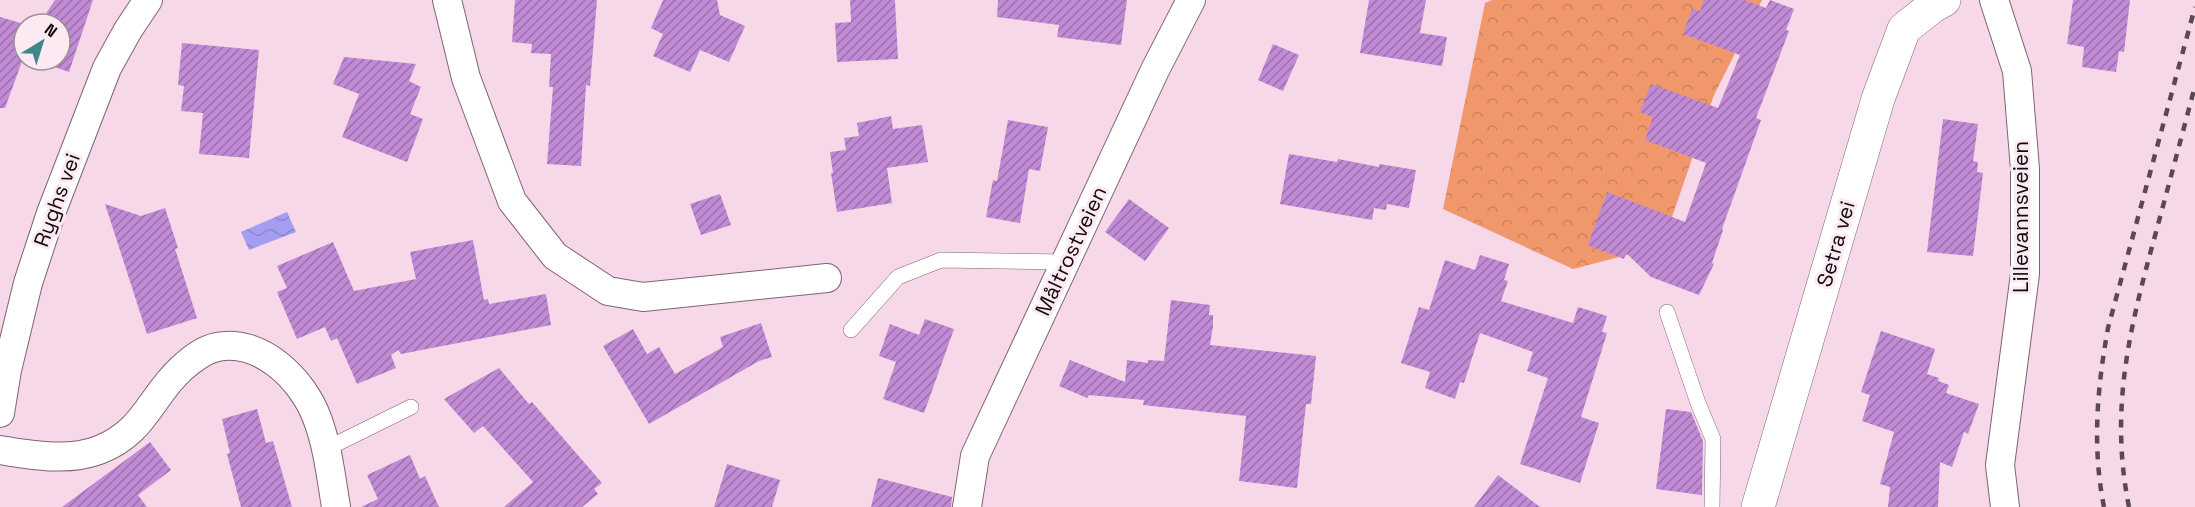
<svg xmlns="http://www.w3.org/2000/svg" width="2195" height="507" viewBox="0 0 2195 507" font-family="'Space Grotesk',sans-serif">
<defs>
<pattern id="forest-crowns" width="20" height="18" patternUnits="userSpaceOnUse" patternTransform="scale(1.5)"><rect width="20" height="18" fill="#f0976c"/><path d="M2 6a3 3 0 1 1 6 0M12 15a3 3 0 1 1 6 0" fill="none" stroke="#cd815c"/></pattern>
<pattern id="water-waves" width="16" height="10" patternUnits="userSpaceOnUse" patternTransform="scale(1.5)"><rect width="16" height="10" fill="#a49df2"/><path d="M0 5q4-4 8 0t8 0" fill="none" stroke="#8c86ce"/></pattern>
<pattern id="building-hatch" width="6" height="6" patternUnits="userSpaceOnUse" patternTransform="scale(1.5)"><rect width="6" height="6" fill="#c18ad5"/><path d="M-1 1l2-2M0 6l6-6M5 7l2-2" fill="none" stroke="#9b6fab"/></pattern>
</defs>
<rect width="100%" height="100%" fill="#f7d8e8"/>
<path fill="url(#forest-crowns)" d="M1492 0H1762L1714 95 1662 246 1573 269 1443 209 1485 3Z"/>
<path fill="url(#water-waves)" d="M287 212 296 232 249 250 241 232Z"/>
<path fill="url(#building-hatch)" d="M55 0H93L69 72 35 60H60V24H39Z
M515 0H597L590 86 586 85 581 166 547 164 553 87H549L551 54 531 53 532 44 512 42Z
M663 0H717L720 15 745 26 729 62 700 50 690 72 653 56 663 34 651 28Z
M850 0H895L898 59 837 62 835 23 851 22Z
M998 0H1127L1121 45 1057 37 1059 25 997 17Z
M1369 0H1426L1420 33 1447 37 1442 66 1360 53Z
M1704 0H1744L1766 8 1770 0 1794 9 1786 30 1789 31 1756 118 1761 120 1722 229 1723 230 1712 263 1714 264 1699 295 1651 277 1626 253 1624 259 1588 245 1607 192 1685 222 1706 163 1645 140 1653 117 1640 112 1651 84 1718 108 1740 55 1683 34 1692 9 1700 11Z
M2073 0H2130L2124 52 2119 51 2116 72 2082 67 2084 47 2067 44Z
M0 17 24 24V56L5 108H0Z
M182 43 259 50 249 158 199 154 203 113 181 111 184 86 178 85Z
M1273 44 1299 55 1283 91 1258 80Z
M344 57 416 64 409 81 421 87 410 114 423 119 407 162 342 137 359 94 333 84Z
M891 116 893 129 922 125 928 162 887 168 892 203 837 212 831 173H833L830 152 846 150 844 138 859 136 857 123Z
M1943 119 1978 124 1973 161 1978 162 1977 172 1983 173 1973 256 1927 252Z
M1008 120 1048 127 1040 171 1029 169 1020 223 986 217 993 180 997 181Z
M1289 154 1337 162 1338 159 1379 167V164L1416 170 1409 208 1387 204 1386 210 1374 208 1372 220 1280 204Z
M720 194 731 225 701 235 690 204Z
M1129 199 1169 228 1145 261 1105 232Z
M105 204 141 216 165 208 178 248 175 249 197 318 147 334Z
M473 240 484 300 488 299 489 304 546 294 551 325 401 354 398 350 391 355 396 368 357 384 337 338 331 341 325 327 297 339 277 292 287 288 277 266 333 242 354 291 416 279 410 252Z
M1480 255 1509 264 1504 280 1508 281 1501 301 1573 323 1578 307 1607 316 1602 332 1607 333 1581 417 1599 423 1580 483 1520 464 1548 378 1527 371 1533 352 1480 333 1464 383 1460 382 1455 399 1425 388 1430 372 1401 363 1419 307 1429 310 1445 260 1475 270Z
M1171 300 1210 305 1209 315H1213V326L1210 345 1316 356 1311 404H1306L1297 488 1239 481 1246 416 1143 405 1144 400 1089 395 1087 398 1059 386 1070 360 1125 382 1127 360 1148 363V360L1164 361Z
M925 319 954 329 924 413 883 399 896 362 879 356 890 324 919 335Z
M761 323 772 357 759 361 649 424 603 346 633 329 647 354 659 347 675 374 723 347 720 337Z
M1881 331 1935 349 1927 374 1939 378 1938 381 1949 385 1946 393 1979 404 1968 434 1964 432 1952 467 1940 462 1938 507H1888L1890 487 1880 484 1894 432 1862 421 1870 395 1861 392Z
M499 368 529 404 532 402 602 483 594 489 598 494 582 507H504L533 482 483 426 474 433 444 399Z
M257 409 266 443 273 441 292 507H241L227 454 230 453 222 419Z
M1666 409 1691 412 1703 441 1702 495 1656 489Z
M150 442 171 470 138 495 147 507H62Z
M410 455 420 479 425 476 439 507H361L378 499 367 475Z
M727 464 780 480 772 507H714Z
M1498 475 1540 507H1474Z
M878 478 952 497 951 507H871Z"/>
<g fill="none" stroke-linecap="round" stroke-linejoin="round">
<defs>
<path id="service" d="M1667 312 1698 403 1713 439 1712 507
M851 330 898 277 941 260 1066 262
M326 449 411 407"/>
<path id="minor" d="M447 0 466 78 512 201 555 256 608 291 643 297 827 278
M1994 0 2017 71 2025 169V274L2000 465 2005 507
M0 413 7 370 28 283 51 213 107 68 128 30 148 0
M0 450C32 455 68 462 99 450 145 432 150 397 182 368 192 359 203 350 217 347 261 338 303 380 317 418 328 447 331 477 336 507
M967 507 975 456 1155 70 1191 0"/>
<path id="tertiary" d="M1758 507 1878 99 1904 29 1933 6 1944 0"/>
</defs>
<use href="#service" stroke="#7f6472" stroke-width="16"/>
<use href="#minor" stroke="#7f6472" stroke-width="30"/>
<use href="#tertiary" stroke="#7f6472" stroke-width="34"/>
<use href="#service" stroke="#fff" stroke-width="15"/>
<use href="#minor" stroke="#fff" stroke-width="28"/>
<use href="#tertiary" stroke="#fff" stroke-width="33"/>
<path stroke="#5a4952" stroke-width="4.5" stroke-dasharray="8 8" stroke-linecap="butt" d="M2104 507C2092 447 2097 389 2108 328L2195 7
M2129 507C2109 408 2130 327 2156 232 2169 184 2182 135 2195 86"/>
</g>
<g text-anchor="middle" stroke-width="6" stroke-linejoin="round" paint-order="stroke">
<g font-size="21" fill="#12080d" stroke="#fceaf3">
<text transform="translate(57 200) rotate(-70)" y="7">Ryghs vei</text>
<text transform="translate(2021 217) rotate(-90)" y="7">Lillevannsveien</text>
<text transform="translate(1836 244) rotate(-74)" y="7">Setra vei</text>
<text transform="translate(1071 251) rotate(-65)" y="7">Måltrostveien</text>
</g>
</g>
<g transform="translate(42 42) rotate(38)"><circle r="28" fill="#fceaf3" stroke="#9e9097" stroke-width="1.5"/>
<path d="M0-4.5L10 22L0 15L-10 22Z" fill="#3f8789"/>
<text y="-9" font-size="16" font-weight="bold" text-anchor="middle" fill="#12080d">N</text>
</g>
</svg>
